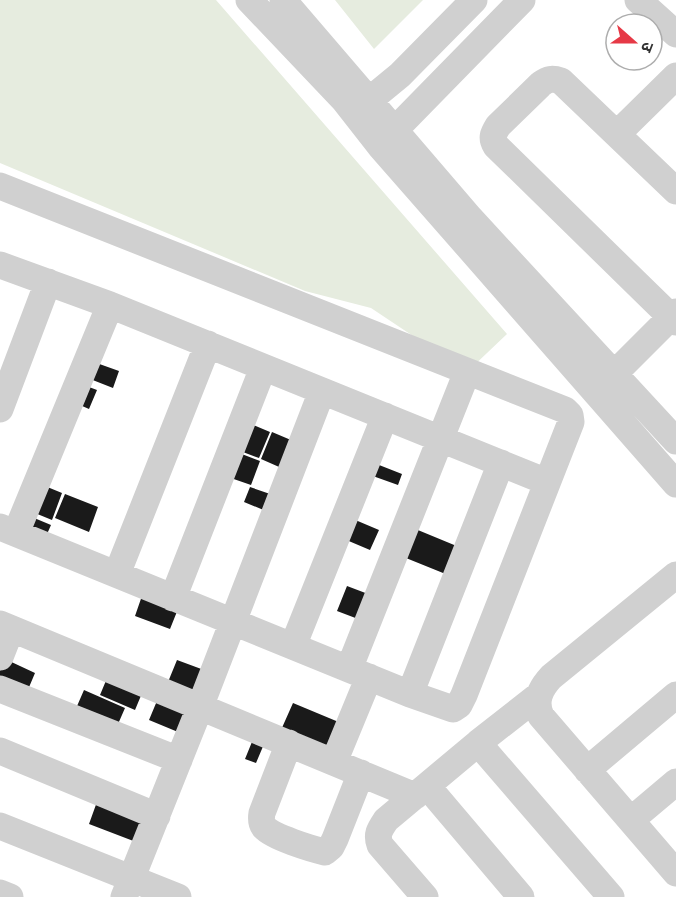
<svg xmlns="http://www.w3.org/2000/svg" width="676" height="897" viewBox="0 0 676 897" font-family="'DejaVu Sans','Noto Sans Devanagari',sans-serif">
<rect width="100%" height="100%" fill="#fff"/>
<path fill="#e6ecdf" d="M0 0H216L507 334 467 372 371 308 305 291 0 163Z
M335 0H423L374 49Z"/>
<path fill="#1a1a1a" d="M91 361 119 371 113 388 85 377Z
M81 384 97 390 89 409 73 402Z
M246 422 270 432 259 458 235 449Z
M272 432 298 443 286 470 261 459Z
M234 451 260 461 251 485 225 476Z
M374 463 402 474 398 485 370 475Z
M40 484 62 493 52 520 30 511Z
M250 487 273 495 266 511 244 502Z
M65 494 98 507 89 532 55 518Z
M27 515 51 525 44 541 20 531Z
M353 519 379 530 370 550 344 539Z
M413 528 459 547 448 575 401 556Z
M347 586 376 597 366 622 337 611Z
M144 590 180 604 170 629 135 616Z
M5 659 35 673 27 692 0 680V671Z
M177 660 204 670 196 692 168 682Z
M110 671 145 686 135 710 100 695Z
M84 690 125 708 115 731 74 713Z
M159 696 187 707 178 732 149 720Z
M293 703 341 723 329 750 281 730Z
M256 732 267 737 256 763 245 759Z
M98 799 146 817 136 842 89 824Z"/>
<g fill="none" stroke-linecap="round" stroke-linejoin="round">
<path stroke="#d0d0d0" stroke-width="27" d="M249 0 344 100 380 146 676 484
M283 0 470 218 676 441
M638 0 676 34
M355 112 400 75 474 0
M617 134 676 76
M382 143 522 0
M0 186 565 410 570 415 571 422 464 695 459 705 453 709 410 694 0 527
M676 191 561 81C552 78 548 79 541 84L498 126C493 134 491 138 496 146L676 322
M0 265 110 305 547 482
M603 385 676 312
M0 409 48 282
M16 533 110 305
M117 574 208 344
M676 575 551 677C540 689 534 701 541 716L676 873
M173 598 263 368
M0 624 415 796
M293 646 385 416
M0 657 11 629
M349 669 467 372
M0 689 179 760
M410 694 501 463
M289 743 262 813C261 819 261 823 264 827 272 837 312 849 325 852L331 847 335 839 361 773
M478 743 611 897
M0 751 157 816
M334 762 369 677
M587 770 676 695
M427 786 521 897
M631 820 676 782
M0 826 178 897
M0 893 10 897
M124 897 200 707 322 391
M425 897 380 845C376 834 380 829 386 820L478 743 538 696"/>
</g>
<g transform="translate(634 42) rotate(111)"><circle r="28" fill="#ffffff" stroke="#adadad" stroke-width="1.5"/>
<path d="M0-4.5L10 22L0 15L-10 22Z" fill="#e63946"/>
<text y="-9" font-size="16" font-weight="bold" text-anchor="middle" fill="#333333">उ</text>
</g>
</svg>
